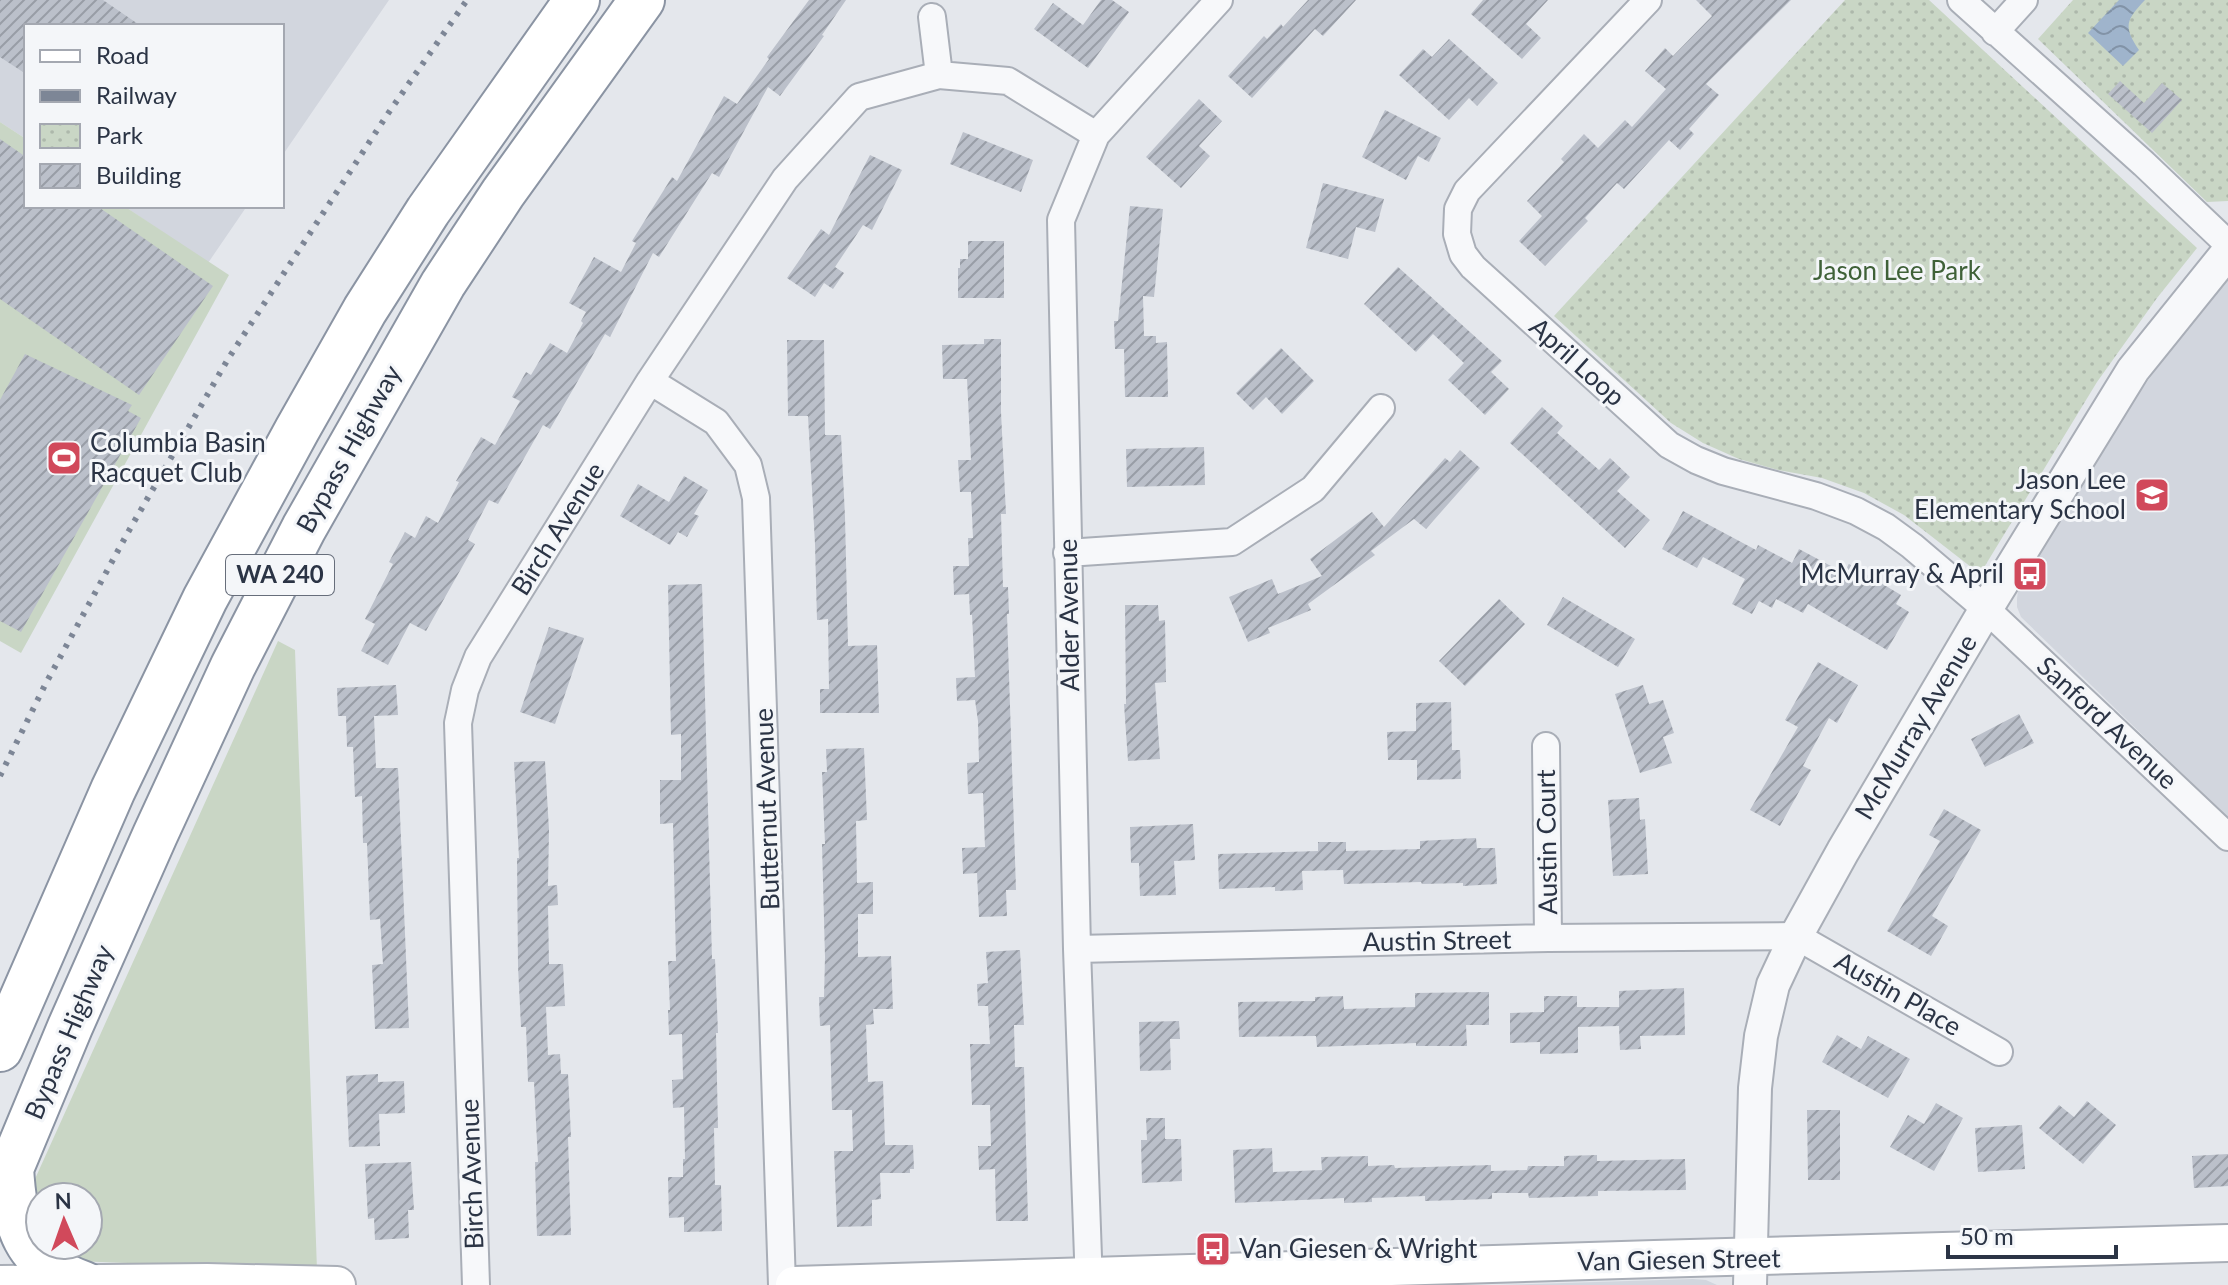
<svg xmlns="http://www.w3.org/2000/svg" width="2228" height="1285" viewBox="0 0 2228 1285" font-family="Lato,sans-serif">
<defs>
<pattern id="park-dots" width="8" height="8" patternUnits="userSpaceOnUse" patternTransform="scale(2)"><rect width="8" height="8" fill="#c9d6c5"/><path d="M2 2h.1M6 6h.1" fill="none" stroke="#adb8ab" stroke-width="1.8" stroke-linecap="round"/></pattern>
<pattern id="water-waves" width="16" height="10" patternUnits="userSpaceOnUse" patternTransform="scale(2)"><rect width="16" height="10" fill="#9fb4cc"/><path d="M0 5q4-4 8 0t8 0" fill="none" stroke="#8293a7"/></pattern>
<pattern id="building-hatch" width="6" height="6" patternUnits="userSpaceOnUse" patternTransform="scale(2)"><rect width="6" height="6" fill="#bbc0ca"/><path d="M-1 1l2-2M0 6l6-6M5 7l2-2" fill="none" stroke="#989da6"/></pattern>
</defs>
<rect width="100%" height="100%" fill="#e4e7ec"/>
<path fill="#d2d6de" d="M0 0H389L282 156V26H26V139L0 122Z
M124 206H247L208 263Z
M2228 279V818L2021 617 2017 607V599L2018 590 2133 401 2202 307Z
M1693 1279 1706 1280 1717 1285H1500Z"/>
<path fill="#c9d6c5" d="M0 122 26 139V206H124L229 275 21 653 0 641Z
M278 641 295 650 317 1270 74 1261 55 1245H88V1197H40V1225L30 1190Z"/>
<path fill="url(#park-dots)" d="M1845 0H1929L2197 248 2157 298 2097 382 1980 574 1904 515 1864 493 1822 478 1778 470 1739 459 1703 443 1671 423 1554 316Z
M2073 0H2228V201L2207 202 2038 39Z"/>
<path fill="url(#water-waves)" d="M2119 0H2145C2126 20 2123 26 2139 50L2123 66 2088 33Z"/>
<path fill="url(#building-hatch)" d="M0 0H103L141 26H26V74L0 57Z
M809 0H846L822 35 824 36 780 96 768 87 719 177 712 173 659 257 653 253 610 337 605 334 550 429 543 425 498 504 489 500 468 540 475 544 426 631 410 623 388 665 361 651 375 624 365 619 393 564 389 562 405 532 415 538 426 516 438 523 459 482 456 481 481 437 495 445 520 401 512 397 526 372 531 375 550 343 567 353 583 323 581 321 586 312 569 303 594 257 621 272 636 243 632 241 672 177 677 181 724 96 737 104 769 59 767 57Z
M1101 0H1112L1129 12 1088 68 1034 29 1053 3 1083 25Z
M1308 0H1356L1323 36 1315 29 1252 98 1228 76 1264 36 1267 39 1281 24 1283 27Z
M1483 0H1548L1526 24 1541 38 1522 59 1471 14Z
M1696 0H1791L1706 84 1719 95 1689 129 1694 134 1680 150 1669 140 1624 189 1617 183 1585 218 1588 221 1545 266 1519 241 1542 216 1527 201 1564 162 1561 159 1584 134 1598 148 1625 120 1632 127 1666 89 1645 71 1665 48 1673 56 1712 16Z
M1449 39 1498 83 1477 106 1469 98 1449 120 1399 75 1423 49 1432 57Z
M2120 81 2144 103 2162 83 2182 100 2152 133 2108 94Z
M1199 99 1222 121 1199 146 1210 156 1181 188 1146 157Z
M1385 110 1441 138 1429 162 1418 156 1406 180 1362 157Z
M963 132 1033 160 1021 192 950 164Z
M0 139 26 157V206H97L213 286 139 395 0 299Z
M870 155 902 170 872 230 863 225 835 267 844 273 833 289 824 283 815 297 787 278 821 229 829 235Z
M1323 183 1384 199 1375 232 1356 227 1348 259 1306 248Z
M1130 206 1163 209 1154 297 1143 296 1144 336H1156V343L1167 342 1168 397H1125L1124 349H1115L1114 321H1118Z
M968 241H1004V298H958V268H960V259H968Z
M1398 267 1502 361 1491 372 1509 389 1485 415 1448 380 1464 363 1433 334 1416 352 1364 304Z
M984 339H1001V412L1006 514H1001L1003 587H1008L1009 614H1007L1016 890H1006L1007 916 979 917 977 873 963 874 962 848 985 847 983 793 968 794 967 763 979 762 978 721 975 700 957 701 956 678 975 677 972 615H970L969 594 954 595 953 566H969L968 538H973L971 492H960L958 460H971L967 379H943L942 345 984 344Z
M787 340H824L825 435H841L845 517 848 646 877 645 879 713H820V689H829L828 619 817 620 815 544 808 416H788Z
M1281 348 1314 381 1282 414 1266 397 1253 410 1236 393Z
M25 354 132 405 128 411 141 418 21 632 0 621V400Z
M1542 407 1563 426 1557 433 1599 470 1610 458 1630 477 1617 491 1650 520 1625 548 1510 443Z
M1204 447 1205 485 1127 487 1126 449Z
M1460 450 1480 468 1426 529 1414 519 1371 551 1375 555 1308 604 1311 610 1268 628 1270 633 1248 642 1229 597 1272 579 1278 594 1322 576 1310 559 1372 512 1384 527 1445 458 1450 462Z
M684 476 708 490 694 514 699 516 687 537 678 532 670 545 620 516 638 484 669 502Z
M1683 511 1756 550 1758 545 1792 563 1799 549 1844 573 1849 564 1901 595 1896 604 1909 612 1887 650 1808 604 1803 613 1776 599 1772 608 1759 601 1752 614 1732 604 1745 579 1703 557 1697 568 1662 549Z
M702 584 712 959H715L718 1033H716L718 1128H714L715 1185H721L722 1231 684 1232V1217L669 1218 668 1177H683V1159H685L684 1107 673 1108 672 1080 683 1079 682 1034 669 1035 668 1010H670L668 961H676L673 823 660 824V780H681V734L671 735 668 585Z
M1563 597 1635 639 1618 667 1547 625Z
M1499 599 1525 624 1465 686 1439 661Z
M1125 605H1158L1159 621 1165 620 1166 682 1155 683 1160 759 1128 761 1124 704H1126Z
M549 627 584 638 555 724 520 712Z
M1818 662 1858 685 1837 723 1829 718 1803 766 1811 770 1780 826 1750 810 1798 727 1785 720Z
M396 685 398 715 374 716 376 768H398L409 1028 375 1029 372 965 383 964 380 919 370 920 367 843H363L362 796 355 797 353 747H347L346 716H338L337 688Z
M1643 685 1649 704 1663 700 1674 733 1663 737 1672 763 1640 773 1615 694Z
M1451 702 1452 750H1460L1461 779 1417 780V760H1388L1387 732 1416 731V703Z
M2019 714 2034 743 1985 767 1971 739Z
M864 748 867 820 856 821 857 883 873 882V914H858V957L891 956 893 1009H873L874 1024 866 1025 868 1082 883 1081 885 1145H913L914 1169H910V1173H880L881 1199 872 1200V1226L837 1227 834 1151H853L852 1110H832L830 1025 820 1026 819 997H824L825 957 822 844H825L822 772H827L826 749Z
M545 761 549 830 548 886 557 885 558 905 548 906 549 964H563L565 1006 546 1007 548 1055 560 1054 561 1074H568L571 1137H568L571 1235 537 1236 535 1162H538L534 1082H528L526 1027H521L518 966 517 858H519L514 762Z
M1639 798 1640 820 1645 819 1648 874 1613 876 1608 800Z
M1944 809 1981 830 1932 916 1948 926 1931 956 1887 931 1940 841 1929 835Z
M1193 824 1195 860 1174 861 1176 895 1140 896 1139 863H1131L1130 827Z
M1476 838 1477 848H1495L1497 884 1463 886V883L1422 884 1421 882 1344 884 1343 870 1302 871 1303 890 1275 891V887L1219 889 1218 854 1318 851V842H1346V851L1420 849V841Z
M1020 950 1024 1025H1014L1015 1067H1024L1028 1221H996L995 1169 979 1170 978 1146H991L990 1105H972L970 1044H990L988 1006H978L977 984 988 983 986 952Z
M1684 988 1685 1035 1640 1036 1641 1049 1620 1050 1619 1026 1578 1027V1053L1540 1054V1042L1510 1043V1013L1544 1012V996H1577V1007H1619V991Z
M1489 992V1025H1466L1467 1046H1416V1043L1317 1047 1316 1036 1239 1037 1238 1002 1315 1001V997L1343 996 1344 1009 1415 1007V993Z
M1179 1021 1180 1039H1170L1171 1070 1140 1071 1139 1022Z
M1837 1035 1861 1049 1868 1036 1910 1059 1888 1098 1822 1062Z
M378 1074V1082L404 1081 405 1113 379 1114 380 1146 349 1147 346 1076Z
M2087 1101 2116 1125 2083 1164 2039 1128 2059 1105 2074 1117Z
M1936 1103 1963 1118 1934 1171 1890 1147 1908 1115 1924 1124Z
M1807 1110H1840V1180H1808Z
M1146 1118H1165V1139H1181L1182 1181 1142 1183 1141 1140H1147Z
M2022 1125 2025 1169 1978 1172 1975 1128Z
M1272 1148 1273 1172 1322 1170 1321 1157 1368 1156V1166L1394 1165 1395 1168 1491 1165V1171L1527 1170 1528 1166H1564V1156L1597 1155V1161L1685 1159 1686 1190 1598 1191V1196L1529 1198 1528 1193H1492V1199L1425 1201V1196L1372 1198V1202L1344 1203V1198L1235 1203 1233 1150Z
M2228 1154V1186L2194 1188 2192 1156Z
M411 1162 414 1210H408L409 1238 375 1240 374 1218 368 1219 365 1164Z"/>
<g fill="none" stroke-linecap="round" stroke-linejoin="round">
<defs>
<path id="minor" d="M1648 0 1467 191 1458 209 1457 234 1463 254 1473 267 1669 445 1696 460 1723 471 1816 496 1856 511 1886 527 1912 546 1986 609 2228 837
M1961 0 2144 164 2228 244
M932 17 939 75
M1995 32 2024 0
M650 381 716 422 748 465 756 498 782 1285
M1067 553 1232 542 1313 489 1381 408
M1546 746 1548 938
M1077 949 1548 938 1796 936 1999 1052
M476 1285 458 723 465 690 478 657 650 381 785 179 859 97 939 75 1008 81 1096 135
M1089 1285 1077 949 1061 220 1096 135 1219 0"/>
<path id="tertiary" d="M1750 1285 1755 1088 1761 1036 1773 985 1796 936 1843 851 1986 609 2133 370 2228 252"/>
<path id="secondary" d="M0 1284 207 1282 337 1285
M794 1285C1272 1267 1750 1258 2228 1243"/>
<path id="trunk" d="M0 1049 113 790 205 599 297 430 365 310 428 211 577 0
M11 1167C14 1225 23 1263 84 1284
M0 1195 70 1027 155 835 233 666 304 528 443 284 503 193 642 0"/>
</defs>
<use href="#minor" stroke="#a9aeb7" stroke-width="30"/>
<use href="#tertiary" stroke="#a9aeb7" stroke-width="36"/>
<use href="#secondary" stroke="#a9aeb7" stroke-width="40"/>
<use href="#trunk" stroke="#8b94a3" stroke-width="48"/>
<use href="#minor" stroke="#f7f8fa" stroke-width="26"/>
<use href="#tertiary" stroke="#f7f8fa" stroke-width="32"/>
<use href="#secondary" stroke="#fff" stroke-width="36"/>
<use href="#trunk" stroke="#fff" stroke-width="44"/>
<path stroke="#7d8696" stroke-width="6" stroke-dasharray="4 8" stroke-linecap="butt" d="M0 776 45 685 127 534 228 359 387 115 467 0"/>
</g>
<defs>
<symbol id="stadium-square" viewBox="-11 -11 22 22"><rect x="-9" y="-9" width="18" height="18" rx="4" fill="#d1495b" stroke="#f4f6f9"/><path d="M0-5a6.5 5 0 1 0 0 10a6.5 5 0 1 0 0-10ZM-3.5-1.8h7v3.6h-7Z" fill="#fff"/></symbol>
<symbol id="school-square" viewBox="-11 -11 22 22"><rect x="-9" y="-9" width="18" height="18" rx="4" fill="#d1495b" stroke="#f4f6f9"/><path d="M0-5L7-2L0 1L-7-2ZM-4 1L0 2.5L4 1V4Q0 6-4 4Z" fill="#fff"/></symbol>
<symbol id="bus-square" viewBox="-11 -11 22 22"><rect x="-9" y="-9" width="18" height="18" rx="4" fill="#d1495b" stroke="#f4f6f9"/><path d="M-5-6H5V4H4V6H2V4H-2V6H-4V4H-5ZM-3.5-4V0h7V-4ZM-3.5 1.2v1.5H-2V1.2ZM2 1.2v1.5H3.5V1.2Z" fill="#fff"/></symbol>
</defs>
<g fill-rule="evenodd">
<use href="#stadium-square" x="44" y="438" width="40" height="40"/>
<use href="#school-square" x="2132" y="475" width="40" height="40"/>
<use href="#bus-square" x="2010" y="554" width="40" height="40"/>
<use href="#bus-square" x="1193" y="1229" width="40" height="40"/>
</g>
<g text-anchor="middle" stroke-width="6" stroke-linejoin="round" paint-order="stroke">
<rect fill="#f4f6f9" stroke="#676e7b" stroke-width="2" x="226" y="555" width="108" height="40" rx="6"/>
<g font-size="24" font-weight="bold" fill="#2b3445">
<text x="280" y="583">WA 240</text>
</g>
<g font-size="26" fill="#3f6138" stroke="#f4f6f9">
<text x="1897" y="280">Jason Lee Park</text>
</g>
<g font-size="26" fill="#2b3445" stroke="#f4f6f9">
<text transform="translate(1577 362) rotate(42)" y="9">April Loop</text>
<text transform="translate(349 449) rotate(-61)" y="9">Bypass Highway</text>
<text transform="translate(558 529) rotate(-58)" y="9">Birch Avenue</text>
<text transform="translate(1069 615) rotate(-91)" y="9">Alder Avenue</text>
<text transform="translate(2107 723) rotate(43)" y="9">Sanford Avenue</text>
<text transform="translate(1916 727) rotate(-59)" y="9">McMurray Avenue</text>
<text transform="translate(767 809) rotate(-92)" y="9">Butternut Avenue</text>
<text transform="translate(1547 842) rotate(-91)" y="9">Austin Court</text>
<text transform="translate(1437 941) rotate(-1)" y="9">Austin Street</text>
<text transform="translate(1898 994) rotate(30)" y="9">Austin Place</text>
<text transform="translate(69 1032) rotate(-67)" y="9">Bypass Highway</text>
<text transform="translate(472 1174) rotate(-92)" y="9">Birch Avenue</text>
<text transform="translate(1679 1260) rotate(-1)" y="9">Van Giesen Street</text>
</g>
<g font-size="26" fill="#2b3445" stroke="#f4f6f9" text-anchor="start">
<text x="90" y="452">Columbia Basin<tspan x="90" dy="30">Racquet Club</tspan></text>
<text x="2126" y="489" text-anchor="end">Jason Lee<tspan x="2126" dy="30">Elementary School</tspan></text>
<text x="2004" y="583" text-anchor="end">McMurray &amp; April</text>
<text x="1239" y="1258">Van Giesen &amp; Wright</text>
</g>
</g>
<rect x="24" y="24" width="260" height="184" fill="#f4f6f9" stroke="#a4a8b1" stroke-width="2"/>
<rect x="40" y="50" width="40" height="12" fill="#ffffff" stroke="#a4a8b1" stroke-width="2"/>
<text x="96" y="64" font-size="24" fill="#2b3445">Road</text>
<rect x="40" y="90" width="40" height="12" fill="#7d8696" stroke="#a4a8b1" stroke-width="2"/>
<text x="96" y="104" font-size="24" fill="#2b3445">Railway</text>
<rect x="40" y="124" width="40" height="24" fill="url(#park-dots)" stroke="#a4a8b1" stroke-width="2"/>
<text x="96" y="144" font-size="24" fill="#2b3445">Park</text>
<rect x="40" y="164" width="40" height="24" fill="url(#building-hatch)" stroke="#a4a8b1" stroke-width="2"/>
<text x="96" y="184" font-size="24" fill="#2b3445">Building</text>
<g transform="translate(64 1221) rotate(358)"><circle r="38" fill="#f4f6f9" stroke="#a4a8b1" stroke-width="2"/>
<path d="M0-6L14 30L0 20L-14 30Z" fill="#d1495b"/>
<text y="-12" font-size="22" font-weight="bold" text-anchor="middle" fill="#2b3445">N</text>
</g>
<path d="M1948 1245v12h168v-12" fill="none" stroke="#2b3445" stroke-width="4"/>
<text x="1960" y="1245" font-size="24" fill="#2b3445" stroke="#f4f6f9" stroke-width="6" paint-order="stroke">50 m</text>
</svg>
